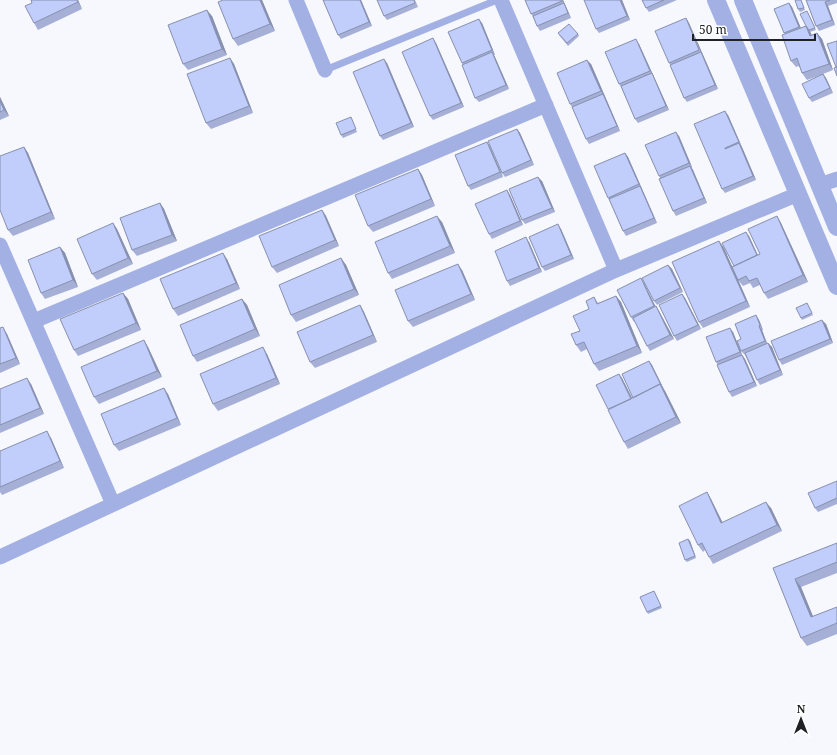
<svg xmlns="http://www.w3.org/2000/svg" width="837" height="755" viewBox="0 0 837 755" font-family="'Noto Serif',serif">
<rect width="100%" height="100%" fill="#f7f8fe"/>
<g fill="none" stroke-linecap="round" stroke-linejoin="round">
<path stroke="#a2b0e3" stroke-width="7" d="M325 70 497 0"/>
<path stroke="#a2b0e3" stroke-width="15" d="M296 0 325 70
M501 0 616 270
M819 185 837 179
M0 245 113 504
M34 321 546 105
M0 557 616 270 798 194"/>
<path stroke="#a2b0e3" stroke-width="18" d="M716 0 837 286
M743 0 837 227"/>
</g>
<path fill="#a6b0d7" d="M78 0 82 9 38 30 34 23Z
M223 0H262L275 31 238 46 233 39Z
M323 0H361L372 26 341 39 338 35Z
M377 0H415L418 7 387 20 384 16Z
M525 0H563L571 18 540 31 537 26Z
M622 0 630 20 599 33 596 29Z
M642 0H677L649 12 646 8Z
M801 0 805 10 800 12 798 9Z
M806 0H837V3L828 6 835 25 819 31 816 26Z
M789 3 792 7 801 28 806 26 808 13 816 30 810 32 811 35 817 33 822 39 833 70 823 74 826 78 833 93 812 102 809 98 821 75 807 80 802 73 799 66 796 67 791 61 785 34 784 33Z
M212 16 227 55 188 70 183 64Z
M686 18 689 23 718 89 687 102 684 98 671 65 669 63Z
M482 23 495 55H494L509 89 479 102 475 98 462 63Z
M578 34 579 36 568 46 559 35Z
M436 43 464 107 433 120 430 116Z
M639 44 669 110 638 123 635 119 621 87 619 84Z
M230 58 234 64 253 113 211 129 206 123Z
M387 63 414 127 383 140 380 136Z
M591 64 620 131 589 144 586 139 572 107 570 104Z
M0 97 9 116 0 120Z
M728 115 756 180 725 193 722 189Z
M351 117 357 132 343 138 341 135Z
M517 129 520 133 534 165 505 177 502 173Z
M679 136 692 167V168L693 170 707 203 676 216 673 211 660 178 659 176Z
M487 142 490 147 503 177 471 190 468 186Z
M24 147 28 153 55 219 13 236 8 230Z
M625 153 628 157 657 223 626 236 623 231 610 201 608 198Z
M418 169 422 175 435 206 373 232 368 226Z
M542 181 555 212 525 224 522 220Z
M507 190 510 195 523 225 492 239 489 234Z
M160 203 164 209 177 241 137 256 132 250Z
M322 210 326 216 339 246 277 273 272 267Z
M777 216 781 223 808 282 768 299 764 293 760 285 753 288 750 283 743 286 738 280 734 270 750 307 703 328 699 322 719 241 724 248 732 267 734 266 749 236 758 255 760 254Z
M442 222 455 253 392 279 388 273Z
M113 223 117 229 133 264 97 280 92 274Z
M561 229 574 259 545 271 542 267Z
M529 242 542 272 510 286 507 281Z
M60 247 65 253 78 287 45 299 41 293Z
M341 258 346 265 359 295 296 322 291 315Z
M227 259 240 289 178 316 173 309Z
M668 265 672 269 683 292 657 305 654 301Z
M462 270 475 300 413 327 408 321Z
M644 283 656 307V306L659 311 674 339 650 351 647 346 635 321 634 322 631 317Z
M123 293 128 299 141 330 78 356 74 350Z
M682 294 685 298 701 329 677 341 674 336Z
M616 296 621 302 642 353 599 371 594 364 587 349 581 352 576 345 580 331 594 297 598 303Z
M242 299 247 305 260 336 197 362 193 356Z
M807 303 813 315 802 320 801 318Z
M360 305 364 312 377 342 315 368 310 362Z
M756 315 759 320 763 330H762L767 344 768 343 772 347 783 375 760 385 757 380 745 355 741 351V339Z
M826 324 833 343 782 365 779 360Z
M0 328 7 334 20 364 0 373Z
M733 332 742 355 745 359 757 386 732 397 729 392 718 365 716 362Z
M144 340 148 347 162 377 99 404 94 397Z
M267 354 280 384 218 411 213 404Z
M649 361 652 365 681 423 628 449 624 442 619 374 622 378 632 398H633Z
M31 384 44 414 0 433V389Z
M168 394 181 425 119 451 114 445Z
M51 438 64 468 2 495 0 492V451Z
M837 481V504L818 512 815 508Z
M707 492 711 499 723 523 771 508 782 531 713 564 705 550 703 552 698 545Z
M688 539 690 541 696 558 687 562 685 560Z
M837 543V573L801 587 813 617 837 607V634L807 646 801 638 773 568Z
M654 591 662 608 648 614 647 612Z"/>
<path fill="#8790af" d="M77 0H78L82 9 78 2Z
M260 0H262L275 31 270 24Z
M360 0H361L372 26 369 22Z
M562 0H563L571 18 568 13Z
M620 0H622L630 20 627 16Z
M825 2 828 6 835 25 832 20Z
M789 3 792 7 802 31 799 27Z
M207 10 212 16 227 55 222 49Z
M686 18 689 23 718 89 715 85Z
M479 19 482 23 495 55 492 50Z
M806 26 811 33 814 42 810 36Z
M817 33 822 39 833 70 829 64Z
M433 38 436 43 464 107 461 103Z
M636 39 639 44 669 110 666 106Z
M492 52 495 57 509 89 506 85Z
M230 58 234 64 253 113 249 106Z
M384 59 387 63 414 127 411 123Z
M587 60 591 64 620 131 617 126Z
M823 74 826 78 833 93 830 88Z
M0 97 9 116 4 110 0 101Z
M725 111 728 115 742 147 739 142Z
M517 129 520 133 534 165 531 160Z
M676 132 679 136 692 167 689 163Z
M487 142 490 147 503 177 500 172Z
M739 143 742 147 756 180 753 176Z
M24 147 28 153 55 219 51 212Z
M625 153 628 157 657 223 654 218Z
M690 166 693 170 707 203 704 198Z
M418 169 422 175 435 206 431 199Z
M538 177 542 181 555 212 552 208Z
M507 190 510 195 523 225 520 221Z
M160 203 164 209 177 241 172 235Z
M322 210 326 216 339 246 335 240Z
M437 216 442 222 455 253 450 246Z
M777 216 781 223 808 282 803 275Z
M113 223 117 229 133 264 128 258Z
M558 224 561 229 574 259 571 255Z
M746 232 749 236 760 260 757 255Z
M526 237 529 242 542 272 539 268Z
M719 241 724 248 750 307 746 301Z
M60 247 65 253 78 287 73 280Z
M223 253 227 259 240 289 236 283Z
M341 258 346 265 359 295 354 289Z
M458 264 462 270 475 300 471 294Z
M668 265 672 269 683 292 680 288Z
M641 278 644 283 657 310 654 306Z
M123 293 128 299 141 330 136 323Z
M682 294 685 298 701 329 698 325Z
M616 296 621 302 642 353 637 346Z
M242 299 247 305 260 336 255 329Z
M360 305 364 312 377 342 373 335Z
M656 306 659 311 674 339 670 335Z
M756 315 759 320 763 330 760 325Z
M822 320 826 324 833 343 830 339Z
M759 326 762 330 768 346 765 341Z
M3 327 7 334 20 364 16 358Z
M730 328 733 332 743 357 740 352Z
M144 340 148 347 162 377 157 371Z
M768 343 772 347 783 375 780 370Z
M263 347 267 354 280 384 276 378Z
M742 355 745 359 757 386 754 382Z
M649 361 652 365 664 390 661 385Z
M619 374 622 378 635 404 632 400Z
M27 378 31 384 44 414 40 408Z
M660 384 665 391 681 423 676 417Z
M164 388 168 394 181 425 177 418Z
M47 431 51 438 64 468 60 461Z
M707 492 711 499 726 530 721 523Z
M766 502 771 508 782 531 777 525Z
M688 539 690 541 696 558 695 556Z
M795 579 801 587 817 626 811 617Z"/>
<path fill="#c1cdfa" stroke="#8790af" d="M31 0H77L78 2 34 23 25 6 32 3Z
M223 0H260L270 24 233 39 218 2Z
M323 0H360L369 22 338 35Z
M377 0H414L415 3 384 16Z
M525 0H562V1L531 14Z
M584 0H620L627 16 596 29Z
M642 0H664L646 8Z
M795 0H801L804 8 798 9Z
M806 0H830L825 2 832 20 816 26Z
M564 3 568 13 537 26 533 16Z
M789 3 799 27 784 33 774 9Z
M207 10 222 49 183 64 168 25Z
M807 11 815 28 809 30 806 26 800 14Z
M686 18 699 50 669 63 655 31Z
M479 19 492 50 462 63 448 32Z
M569 24 578 34 567 43 558 33Z
M806 26 810 36 817 33 829 64 802 73 797 58 791 61 782 35Z
M433 38 461 103 430 116 402 52Z
M636 39 650 71 619 84 605 52Z
M837 41V66L836 67 827 44Z
M492 52 506 85 475 98 462 65Z
M701 52 715 85 684 98 670 65Z
M230 58 249 106 206 123 187 74Z
M384 59 411 123 380 136 353 72Z
M587 60 601 91 570 104 557 73Z
M837 67V76L834 68Z
M652 73 666 106 635 119 621 86Z
M823 74 830 88 809 98 802 84Z
M603 94 617 126 586 139 572 107Z
M0 101 4 110 0 112Z
M725 111 739 142 725 148V149L739 143 753 176 722 189 694 124Z
M351 117 356 129 341 135 336 123Z
M517 129 531 160 502 173 488 141Z
M676 132 689 163 659 176 645 145Z
M487 142 500 172 468 186 455 155Z
M24 147 51 212 8 230 0 210V156Z
M625 153 639 184 608 198 594 166Z
M690 166 704 198 673 211 659 179Z
M418 169 431 199 368 226 355 195Z
M538 177 552 208 522 220 509 189Z
M640 186 654 218 623 231 609 199Z
M507 190 520 221 489 234 475 204Z
M160 203 172 235 132 250 120 218Z
M322 210 335 240 272 267 259 236Z
M437 216 450 246 388 273 375 242Z
M777 216 803 275 764 293 757 278 749 281 746 276 738 280 732 267 760 254 748 229Z
M113 223 128 258 92 274 77 239Z
M558 224 571 255 542 267 529 237Z
M746 232 757 255 734 266 722 243Z
M526 237 539 268 507 281 495 251Z
M719 241 746 301 699 322 672 262Z
M60 247 73 280 41 293 28 260Z
M223 253 236 283 173 309 160 279Z
M341 258 354 289 291 315 279 285Z
M458 264 471 294 408 321 395 290Z
M668 265 680 288 654 301 642 278Z
M641 278 654 306 631 317 617 290Z
M123 293 136 323 74 350 60 319Z
M682 294 698 325 674 336 659 305Z
M616 296 637 346 594 364 584 342 576 345 571 334 580 331 573 316 589 309 586 301 594 297 597 304Z
M242 299 255 329 193 356 180 325Z
M807 303 812 313 801 318 796 308Z
M360 305 373 335 310 362 297 332Z
M656 306 670 335 647 346 633 318Z
M756 315 760 325 759 326 765 341 741 351 737 341 741 339 735 324Z
M822 320 830 339 779 360 771 341Z
M3 327 16 358 0 364V328Z
M730 328 740 352 716 362 706 337Z
M144 340 157 371 94 397 81 367Z
M768 343 780 370 757 380 745 353Z
M263 347 276 378 213 404 200 374Z
M742 355 754 382 729 392 717 365Z
M649 361 661 385 660 384 633 398 622 374Z
M619 374 631 399 608 409 596 385Z
M27 378 40 408 0 425V389Z
M660 384 676 417 624 442 608 410Z
M164 388 177 418 114 445 101 414Z
M47 431 60 461 0 487V451Z
M837 481V498L815 508 808 493Z
M707 492 721 523 766 502 777 525 709 557 702 543 698 545 679 506Z
M688 539 695 556 685 560 679 543Z
M837 543V562L795 579 811 617 837 607V623L801 638 773 568Z
M654 591 661 606 647 612 640 597Z"/>
<g transform="translate(801 719)" stroke="#ffffff" stroke-width="3" paint-order="stroke">
<path d="M0-3L7 15L0 10L-7 15Z" fill="#202124"/>
<text y="-6" font-size="11" font-weight="bold" text-anchor="middle" fill="#202124">N</text>
</g>
<path d="M693 34v6h122v-6" fill="none" stroke="#202124" stroke-width="2"/>
<text x="699" y="34" font-size="12" fill="#202124" stroke="#ffffff" stroke-width="3" paint-order="stroke">50 m</text>
</svg>
